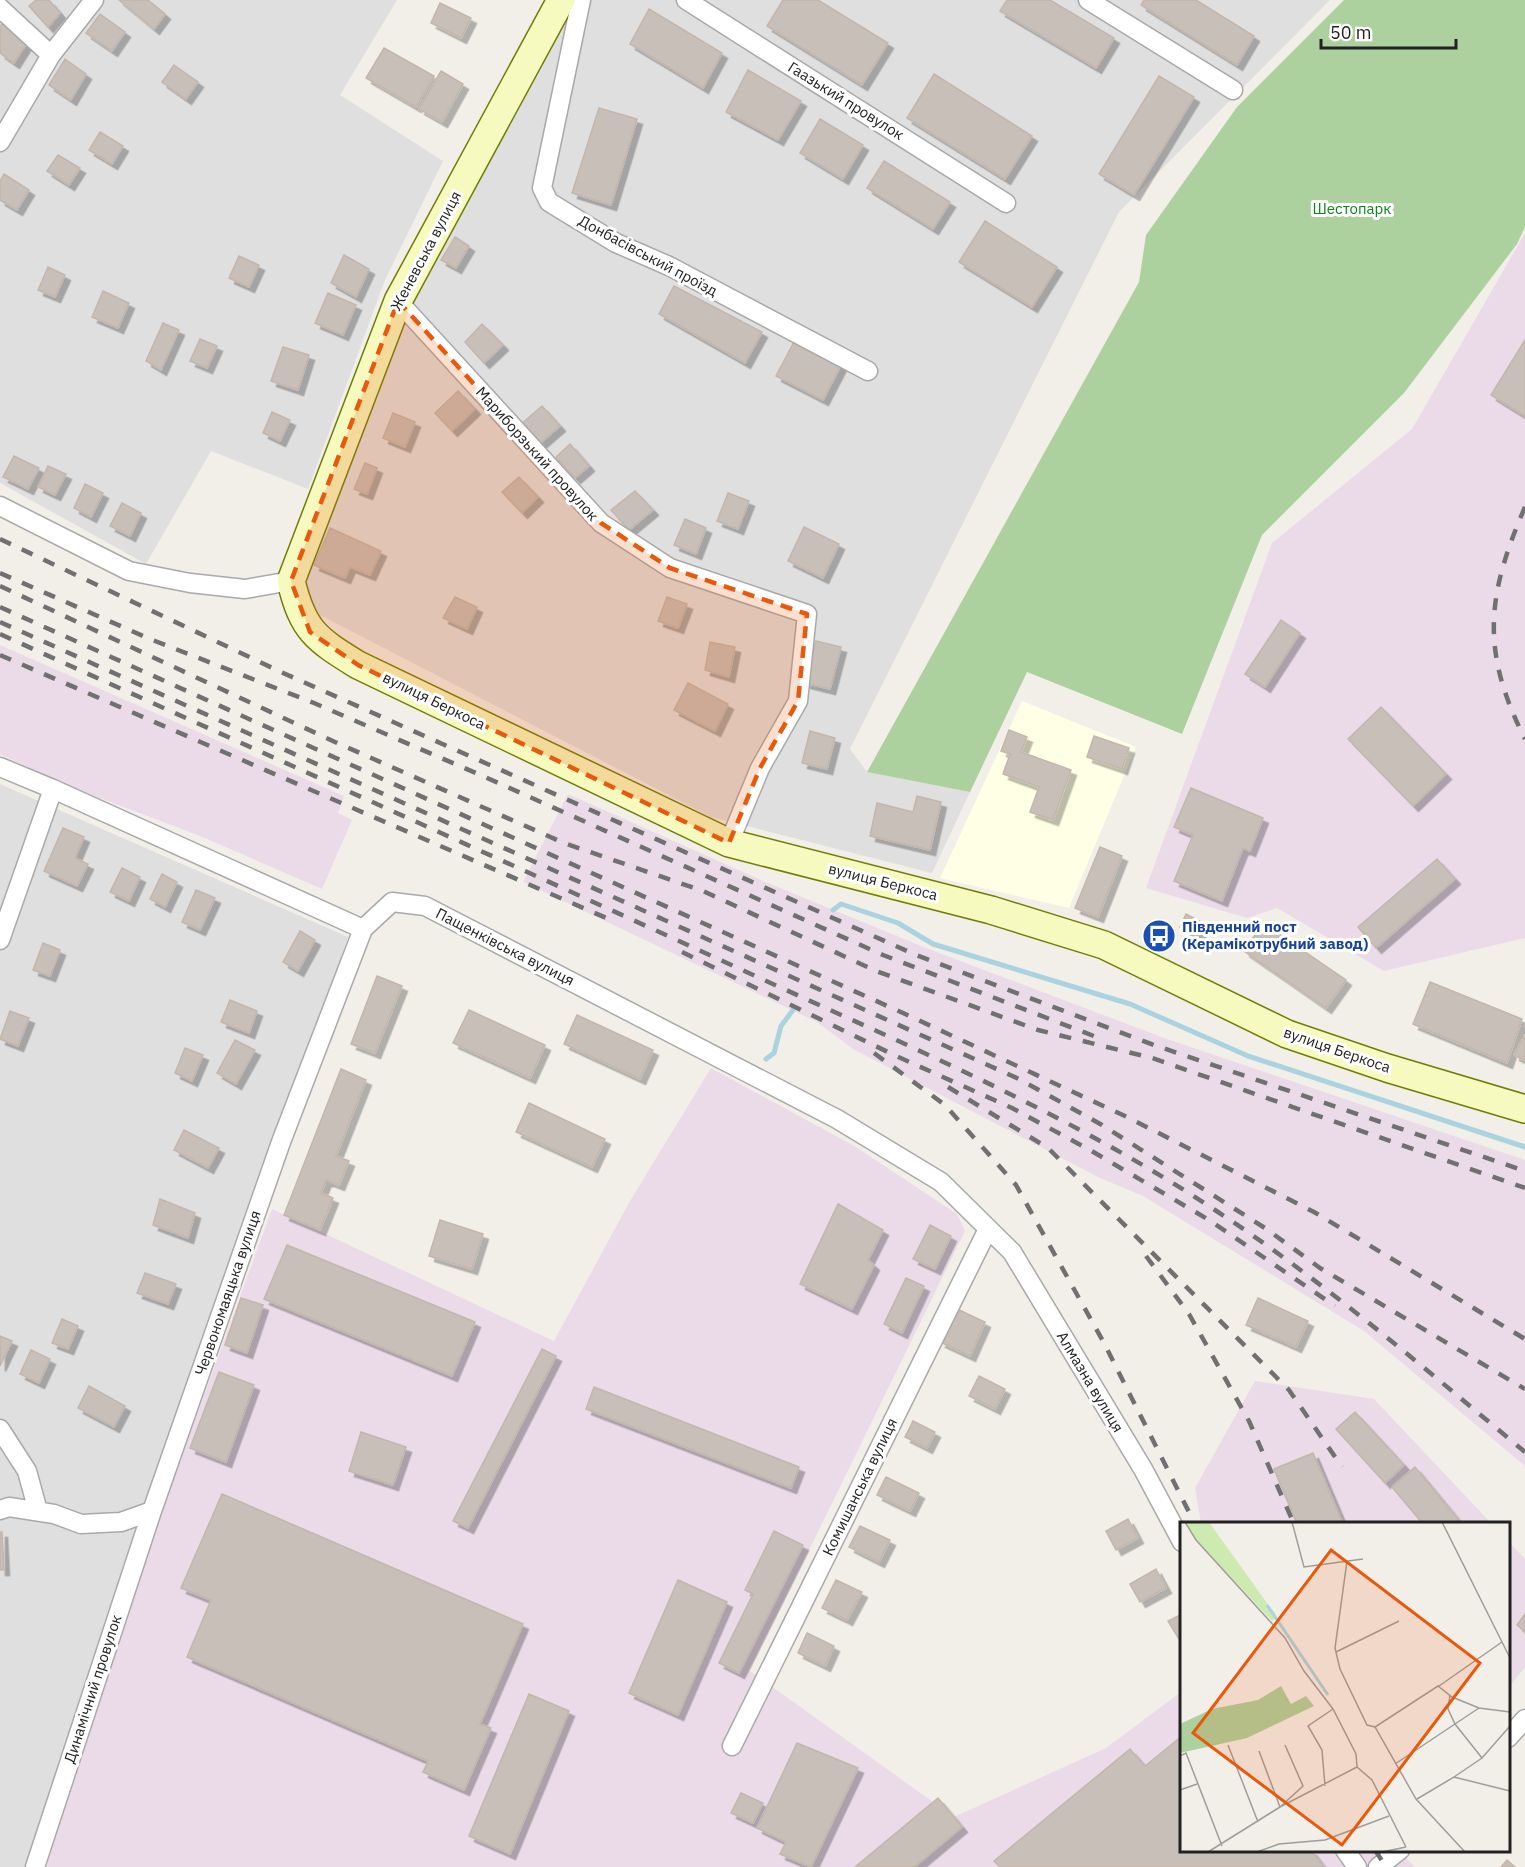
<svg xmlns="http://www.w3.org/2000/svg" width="1525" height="1867" viewBox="0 0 1525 1867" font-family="'IBM Plex Sans',sans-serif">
<defs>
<filter id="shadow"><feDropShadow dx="5.5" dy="5.5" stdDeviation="0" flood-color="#0004"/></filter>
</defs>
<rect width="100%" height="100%" fill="#f2efe9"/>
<path fill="#e0dfdf" d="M0 0H397L340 95 443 161 385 280 308 489 211 451 146 564 0 483Z
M577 0H1330L1119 212 850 749 867 772 970 792 932 873 711 817 320 615 298 576 401 322 561 22Z
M0 784 348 937 31 1867H0Z"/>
<path fill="#ebdbe8" d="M1525 233V938L1384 971 1277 908 1247 918 1146 888 1272 543 1412 429Z
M0 645 344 796 338 813 352 820 322 889 200 836 63 784 0 754Z
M568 794 761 880 926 948 1167 1039 1525 1160V1466L1364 1331 1143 1196 1100 1178 853 1049 817 1022 523 882Z
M711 1068 856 1147 957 1214 965 1231 750 1671 954 1817 1106 1748 1181 1692 1182 1850 1399 1851 1415 1867H46L164 1505 272 1209 554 1341 630 1201Z
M1255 1381 1374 1399 1491 1523H1201L1195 1488Z
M1508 1541 1525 1559V1667L1509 1687Z"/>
<path fill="#ffffe5" d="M1022 701 1136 747 1069 908 940 878Z"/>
<path fill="#add19e" d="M1344 0H1525V227L1517 244 1404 393 1262 535 1182 734 1027 672 970 792 867 772 1139 282 1146 235 1237 107Z"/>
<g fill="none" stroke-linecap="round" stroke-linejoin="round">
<path stroke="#aad3df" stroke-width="5" d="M833 910 841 904 898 923 933 944 1130 1004 1248 1056 1525 1147
M766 1059 774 1053 781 1026 793 1010"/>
</g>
<path fill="#c7bfb8" stroke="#c4b6ab" stroke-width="1.5" filter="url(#shadow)" d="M36 0H49L60 13 48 27 29 6Z
M119 0H148L165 14 154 29Z
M783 0H818L888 43 862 85 767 26Z
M1007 0H1050L1114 38 1096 68 1000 11Z
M1144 0H1196L1254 36 1237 65 1141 5Z
M440 3 471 18 461 38 431 23Z
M649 9 722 53 703 88 630 44Z
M100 14 125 32 112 51 86 33Z
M3 22 26 44 14 63 0 53V27Z
M384 48 434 76 416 107 366 78Z
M65 59 86 74 71 100 49 85Z
M174 65 198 82 186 99 162 82Z
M748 70 801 101 778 140 726 112Z
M441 71 463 84 442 122 419 109Z
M934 74 1032 136 1005 179 907 118Z
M1159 76 1194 97 1134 195 1099 174Z
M599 108 637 119 611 205 572 193Z
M820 119 863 145 843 179 800 153Z
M100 132 123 146 112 164 89 150Z
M58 155 80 168 69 185 47 171Z
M884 161 950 202 933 229 867 188Z
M4 174 29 190 17 210 0 200V181Z
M985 221 1057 267 1032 307 959 262Z
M455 237 469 246 456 268 441 260Z
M344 255 369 269 356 297 331 283Z
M239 256 259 265 249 287 229 278Z
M48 267 65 275 55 297 38 290Z
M674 286 762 332 745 363 659 314Z
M103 291 129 303 118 328 92 317Z
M328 293 356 305 343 335 315 323Z
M163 323 179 330 161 370 146 361Z
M482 324 503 345 484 363 465 342Z
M200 339 217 346 207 368 190 361Z
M795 340 842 363 823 400 776 376Z
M1525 340V416L1491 395Z
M283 347 309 355 298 390 271 381Z
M458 391 475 409 452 431 435 413Z
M542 406 560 426 538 445 520 425Z
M272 412 290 420 280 441 263 433Z
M393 413 415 422 405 447 383 438Z
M570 444 589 466 575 478 556 457Z
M14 456 39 468 28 489 3 477Z
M365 463 377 468 367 494 354 489Z
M48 466 66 474 55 495 38 487Z
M519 477 538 497 522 513 502 492Z
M85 484 103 493 91 517 74 508Z
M635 491 653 510 629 530 611 510Z
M728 493 749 501 738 529 717 521Z
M122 503 141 513 130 536 110 526Z
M685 519 706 528 696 554 674 545Z
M804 527 839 544 823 578 788 561Z
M330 528 381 551 370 575 350 567 345 578 314 565Z
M455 597 477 607 467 629 443 618Z
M667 597 687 604 678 628 658 621Z
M1281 620 1300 633 1265 687 1245 674Z
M816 641 841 647 830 689 805 683Z
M710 642 735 647 729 677 705 670Z
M688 683 728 704 715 731 674 710Z
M1381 707 1446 774 1413 806 1348 739Z
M1009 730 1027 737 1021 752 1071 770 1053 820 1030 812 1039 787 1003 774 1010 754 1001 751Z
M810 731 835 738 827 769 802 763Z
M1094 736 1129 748 1122 769 1087 757Z
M1191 788 1263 818 1250 851 1243 848 1222 901 1174 881 1193 835 1174 827Z
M917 796 941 802 930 850 870 836 877 803 913 812Z
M63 828 84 837 75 858 88 864 77 886 44 871Z
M1100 847 1122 856 1098 917 1075 908Z
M1437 859 1455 879 1376 948 1358 927Z
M122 868 140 877 129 901 110 892Z
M162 874 177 882 165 907 150 899Z
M196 890 215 898 200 930 182 922Z
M1186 914 1205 924 1198 936 1180 927Z
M1263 923 1346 980 1326 1008 1244 951Z
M300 931 315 940 298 971 283 962Z
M43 943 60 950 50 976 33 970Z
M377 976 402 986 375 1053 351 1044Z
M1430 982 1522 1019 1507 1063 1413 1024Z
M230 1000 257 1011 249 1033 221 1022Z
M469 1010 545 1045 530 1078 453 1043Z
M10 1011 29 1018 18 1046 0 1039Z
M577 1015 653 1050 640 1079 564 1044Z
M1525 1035V1061L1514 1055Z
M235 1040 255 1050 236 1084 217 1073Z
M185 1048 203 1055 192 1081 175 1073Z
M341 1069 366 1080 336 1156 349 1161 339 1185 326 1180 321 1193 333 1198 320 1230 284 1215Z
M529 1103 605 1139 592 1167 516 1132Z
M184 1130 219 1148 208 1168 174 1150Z
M160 1199 195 1213 188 1238 153 1225Z
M838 1204 883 1230 868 1260 874 1265 852 1309 800 1284Z
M440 1220 483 1234 472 1269 429 1256Z
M930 1225 951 1236 935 1269 913 1259Z
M287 1245 475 1322 452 1376 264 1299Z
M145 1273 176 1284 168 1304 137 1293Z
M906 1278 924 1286 902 1333 884 1324Z
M241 1298 263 1305 247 1353 225 1345Z
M1258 1298 1308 1321 1296 1347 1246 1325Z
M955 1308 985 1322 970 1356 940 1342Z
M62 1319 78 1326 68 1349 52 1343Z
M0 1336 12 1341 0 1366Z
M542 1349 556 1356 468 1528 453 1521Z
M31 1350 50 1359 39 1383 20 1374Z
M219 1372 254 1385 226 1462 190 1448Z
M979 1376 1005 1389 995 1409 969 1396Z
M89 1386 125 1406 114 1427 78 1408Z
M594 1387 799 1467 791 1488 586 1409Z
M1355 1412 1404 1465 1385 1483 1336 1429Z
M913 1421 935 1432 927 1448 905 1437Z
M361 1432 406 1447 393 1485 349 1471Z
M1313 1453 1343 1524H1297L1274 1469Z
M1415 1467 1462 1524H1423L1392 1487Z
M886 1477 919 1493 910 1511 877 1495Z
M222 1494 523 1624 480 1724 491 1728 464 1790 423 1772 428 1761 187 1657 211 1600 181 1588Z
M1128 1519 1138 1538 1116 1550 1106 1531Z
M860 1526 890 1540 879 1562 849 1547Z
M774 1531 803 1545 739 1673 719 1663 753 1594 745 1590Z
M0 1532H2L4 1570H0Z
M1156 1569 1166 1588 1140 1602 1130 1584Z
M678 1580 727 1602 678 1715 629 1693Z
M836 1580 862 1592 847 1620 822 1608Z
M1182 1614V1644L1168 1621Z
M1525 1614V1632L1517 1625Z
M807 1633 834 1646 825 1666 798 1653Z
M529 1694 569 1711 510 1854 469 1836Z
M1182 1736V1850H1311L1324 1867H1000L994 1861 1130 1749 1145 1766Z
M797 1743 858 1768 811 1867 780 1854 786 1842 757 1828Z
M741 1793 763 1803 753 1823 731 1813Z
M938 1798 962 1827 914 1867H855Z
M1507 1860 1515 1867H1501Z"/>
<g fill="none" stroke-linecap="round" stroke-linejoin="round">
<defs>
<path id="street" d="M581 0 542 188 549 202 616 243 669 266 868 371
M686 0 1006 203
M1088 0 1233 90
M0 8 51 55
M0 142 51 55 94 0
M398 301 601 523 670 568 807 614 798 701 760 768 729 843
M0 506 129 571 190 583 245 589 291 581
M0 767 53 789 363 929 392 902 425 906 837 1119 941 1182 1012 1252 1143 1469 1182 1542
M0 940 53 789
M0 1429 27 1471 38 1511
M0 1510 9 1507 54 1514 81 1524 121 1522 152 1511 281 1142 363 929
M1508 1738 1525 1719
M732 1746 988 1229
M1345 1850 1357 1867
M35 1867 152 1511
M1378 1867 1400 1850"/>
<path id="secondary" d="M561 0 398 301 291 581C303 631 316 639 358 665L729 843 991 910 1104 945 1287 1034 1387 1068 1525 1109"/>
</defs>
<use href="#street" stroke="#a9a9a9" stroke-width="21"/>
<use href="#secondary" stroke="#707d05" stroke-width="30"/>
<use href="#street" stroke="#fff" stroke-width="18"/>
<use href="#secondary" stroke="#f7fabf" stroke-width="27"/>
<path stroke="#707070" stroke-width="4.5" stroke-dasharray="12 12" stroke-linecap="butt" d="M1525 507C1487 595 1480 650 1525 739
M0 539 281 672 916 955 1154 1045 1525 1171
M0 573 150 639 314 703 485 777 883 955 1099 1038
M0 586 335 742 564 843 703 891 876 971 1038 1030 1152 1058 1525 1188
M0 607 903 1013 1127 1117 1314 1212 1525 1339
M0 622 1019 1079 1102 1125 1265 1228 1320 1268 1525 1389
M0 634C247 746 494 856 740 969 901 1043 1067 1112 1215 1210 1325 1282 1424 1368 1525 1452
M0 655 611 920
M682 952 894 1055 1012 1108 1090 1150 1209 1220 1335 1306
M874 1053 945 1105 1016 1185 1104 1343 1195 1524
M948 1087 1048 1148 1289 1390 1342 1467
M1146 1256 1189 1314 1249 1421 1294 1524
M1375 1850 1386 1867"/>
</g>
<path fill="#e8590c" fill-opacity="0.2" stroke="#e8590c" stroke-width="4.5" stroke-dasharray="12 8" stroke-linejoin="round" d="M398 301 601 523 670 568 807 614 798 701 760 768 729 843 358 665 310 632 291 581Z"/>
<defs>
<symbol id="bus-disc" viewBox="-11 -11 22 22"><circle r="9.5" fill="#1a4fb4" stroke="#fff"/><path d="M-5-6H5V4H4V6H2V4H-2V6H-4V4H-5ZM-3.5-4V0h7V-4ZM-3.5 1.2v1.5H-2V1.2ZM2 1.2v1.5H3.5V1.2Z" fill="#fff"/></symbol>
</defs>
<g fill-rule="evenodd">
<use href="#bus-disc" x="1140" y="917" width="38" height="38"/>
</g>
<g text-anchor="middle" stroke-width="6" stroke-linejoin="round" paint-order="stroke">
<g font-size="15" fill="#222" stroke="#fff">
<text transform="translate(846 101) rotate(32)" y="5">Гаазький провулок</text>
<text transform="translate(426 251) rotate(-62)" y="5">Женевська вулиця</text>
<text transform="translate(648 256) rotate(28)" y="5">Донбасівський проїзд</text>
<text transform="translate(537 454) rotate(48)" y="5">Мариборзький провулок</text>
<text transform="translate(434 701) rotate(26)" y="5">вулиця Беркоса</text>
<text transform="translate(883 882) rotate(14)" y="5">вулиця Беркоса</text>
<text transform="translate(505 947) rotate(27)" y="5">Пащенківська вулиця</text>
<text transform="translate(1337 1050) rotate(19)" y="5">вулиця Беркоса</text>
<text transform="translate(228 1293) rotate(-71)" y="5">Червономаяцька вулиця</text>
<text transform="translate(1090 1382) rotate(59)" y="5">Алмазна вулиця</text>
<text transform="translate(860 1487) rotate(-64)" y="5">Комишанська вулиця</text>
<text transform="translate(93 1689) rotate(-72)" y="5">Динамічний провулок</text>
</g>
<g font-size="15" fill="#0c8416" stroke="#fff">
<text x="1352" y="214">Шестопарк</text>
</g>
<g font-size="15" font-weight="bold" fill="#164399" stroke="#fff" text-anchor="start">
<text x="1182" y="932">Південний пост<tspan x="1182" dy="17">(Керамікотрубний завод)</tspan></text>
</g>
</g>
<g transform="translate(1180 1522)">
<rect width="330" height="330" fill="#f2efe9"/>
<path d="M5 0H29L97 95 92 99 16 18Z" fill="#cdebb0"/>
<path d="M101 164 111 182 126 174 134 184 67 216 0 231V202L32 187 78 178Z" fill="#add19e"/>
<path fill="none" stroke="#aad3df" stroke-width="3" d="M87 83 148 173"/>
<path fill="none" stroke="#9f9d99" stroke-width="1.5" d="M5 0 16 18 105 116 124 149 153 187 176 232 177 245M112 0 124 45 183 37M262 0 330 136M167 39 155 126 160 147 187 203 195 205 236 277 285 330M156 130 219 99M259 164 322 120M270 173 268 187 275 202 302 236M195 205 258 164 272 175 299 186 330 190M48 223 78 300M79 229 100 285 123 264 105 223M0 234 6 231 42 324M215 242 299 186M177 245 192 258 226 325M274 255 302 236 330 204M145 264 142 228 128 204 153 187M0 268 17 262M237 277 274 255 330 269M28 330 100 285 177 245M77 330 99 322 145 318 209 294M202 330 226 325"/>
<path fill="#e8590c" fill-opacity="0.15" stroke="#e8590c" stroke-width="3" d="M151 28 300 141 162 323 13 211Z"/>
<rect width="330" height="330" fill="none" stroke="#222" stroke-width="3"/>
</g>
<path d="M1321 39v9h135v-9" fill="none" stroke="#222222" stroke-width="3"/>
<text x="1330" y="39" font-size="18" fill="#222222" stroke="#ffffff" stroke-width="4.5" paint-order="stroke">50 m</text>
</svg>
